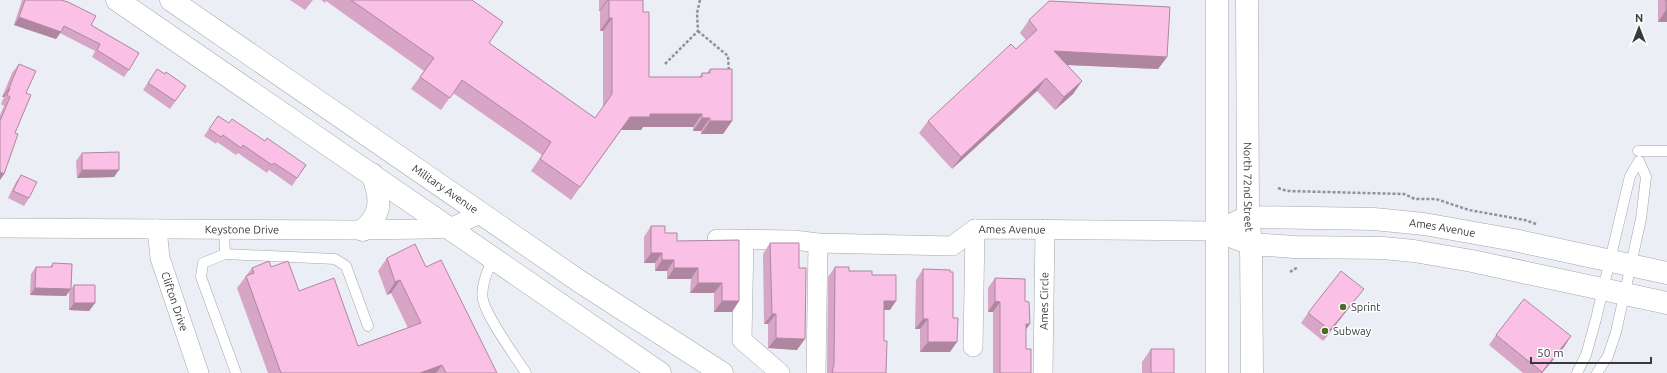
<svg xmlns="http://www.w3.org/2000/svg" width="1667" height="373" viewBox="0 0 1667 373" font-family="Ubuntu,sans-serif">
<rect width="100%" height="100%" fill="#eceef6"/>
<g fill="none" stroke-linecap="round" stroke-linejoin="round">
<defs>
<path id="lane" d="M1638 151H1667
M224 229 225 254 203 263 201 277 236 373
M225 254 335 259 346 266 368 326
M493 258C488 270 480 287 483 300 487 318 515 356 526 373
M1577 373 1586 355 1596 319 1630 176 1639 161
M1597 373 1608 356 1616 332 1641 219 1646 177 1639 161"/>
<g id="street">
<path id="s1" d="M0 228 356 230 427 229 450 228 482 213"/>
<path id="s2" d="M157 229 160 258 199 373"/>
<path id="s3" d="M717 239 794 240 818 243 952 246 975 229 1217 231"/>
<path d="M744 239 742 340 780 373"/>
<path d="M973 347 975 229"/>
<path d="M816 373 818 243"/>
<path id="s4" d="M1043 373 1045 229"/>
</g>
<g id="primary">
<path d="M117 0 660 373"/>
<path id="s5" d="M171 0 579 281 722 373"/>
<path id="s6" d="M1247 0 1248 217 1251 244 1252 373"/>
<path d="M363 230C383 214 381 197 372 174"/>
<path id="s7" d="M1217 231 1248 217 1374 219 1424 224 1514 240 1667 273"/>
<path d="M1217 231 1251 244 1294 247 1383 248 1414 251 1472 261 1667 303"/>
<path d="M1217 373V0"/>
</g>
</defs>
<use href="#lane" stroke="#a4a6ad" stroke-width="11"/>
<use href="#street" stroke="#a4a6ad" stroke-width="20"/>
<use href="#primary" stroke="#a4a6ad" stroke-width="23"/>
<path stroke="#919297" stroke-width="2.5" stroke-dasharray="3 2" stroke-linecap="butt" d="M698 31 728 56 729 72
M665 64 698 31 697 13 700 0
M1278 188 1287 191 1404 194 1415 199H1436L1469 210 1525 220 1536 224
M1290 272 1298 267"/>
<use href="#lane" stroke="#fff" stroke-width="10"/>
<use href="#street" stroke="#fff" stroke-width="19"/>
<use href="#primary" stroke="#fff" stroke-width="22"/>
</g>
<path fill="#d7a5c5" d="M22 0H61L91 25 129 70 124 77 92 57 95 51 60 33 56 39 14 25Z
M290 0H313L305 10Z
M321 0H472L489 43 595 118 603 107V31H600V11H599V0H643V12L649 77H699L702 73H707L710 69 732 121 723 134H701V131H693V127H643L641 130H621L571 200 531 171 542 155 453 93 441 110 411 89 424 71 326 1 325 3Z
M1658 0H1667V22H1658Z
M1029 20 1167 57 1158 69 1067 65 1082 81 1073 94 1055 110 1037 91 952 169 919 133 928 121 1016 49 1026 40 1020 33Z
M19 64 26 93 4 174 0 180V115L4 106 1 104 4 97H2L12 73Z
M157 69 186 86 170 109 143 90Z
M218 116 229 123 265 141 306 165 292 186 269 170 267 173 238 153 236 155 217 142 216 144 204 136Z
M82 153 114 177 77 178 76 161Z
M21 175 29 198 24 206 8 198 16 182Z
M651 226 677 241 739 240V301L732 312H714V293H690L691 279H667V271H655V263H644V237Z
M770 243 797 350 768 348V324H764L763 254Z
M387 258 426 267 497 373H268L237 288 252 268 271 267 299 291 358 346 408 328 391 293 387 295 378 271Z
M53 263 66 296 30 295 31 274 36 267H50Z
M835 267 849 271 872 275 890 310H884V341L886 373H827L828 277Z
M923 269 953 318 950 352H920V329H915L916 280Z
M995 278 1025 301 1026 349 1031 373H993V312H988V288Z
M74 285 95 303 89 311 69 310V292Z
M1356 299 1323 341 1301 323 1308 313Z
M1496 335 1571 336 1564 347 1542 373H1523L1489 345Z
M1151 349 1174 373H1142V362Z"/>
<path fill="#af86a0" d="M607 0H608L600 11H599Z
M1666 10H1667V22H1658Z
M19 17 61 32 56 39 14 25Z
M609 18H612L603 31H600Z
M1054 51 1167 57 1158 69 1045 64Z
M1046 78 1037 91 952 169 961 157Z
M1082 81 1073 94 1055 110 1064 97Z
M9 88H10L4 97H2Z
M650 114H702L693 127H643L641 130H621L571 200 630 117Z
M702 118H710L701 131H693Z
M710 121H732L723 134H701Z
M82 170H119L114 177 77 178Z
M0 172 4 174 0 180Z
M651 253H662L655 263H644Z
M662 260H674L667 271H655Z
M674 268H698L691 279H667Z
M400 280 391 293 387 295 395 282Z
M698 283H722L714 293H690Z
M35 288 71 289 66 296 30 295Z
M1364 289 1356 299 1323 341 1330 330Z
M722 301H739L732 312H714Z
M884 301H896L890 310H877Z
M995 301 1000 302 993 312H988Z
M74 303H95L89 311 69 310Z
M772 314H776L768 324H764Z
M923 319H928L920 329H915Z
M1026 324H1030L1022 335Z
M1571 336 1564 347 1542 373H1541Z
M776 338 805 339 797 350 768 348Z
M928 342H957L950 352H920Z
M442 365 436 373H420Z"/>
<path fill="#fac0e5" stroke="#af86a0" d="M25 0H61L68 2 96 16 91 25 139 53 129 70 97 50 100 44 64 26 61 32 19 17Z
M351 0H472L503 22 489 43 595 118 612 94V18H609V0H643V12H649V77H702V73H710V69H732V121H710V118H702V114H650V117H630L580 187 540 159 551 142 462 80 450 98 420 77 434 58Z
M1666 0H1667V10H1666Z
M1049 1 1170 7 1167 57 1054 51 1082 81 1064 97 1046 78 961 157 928 121 1011 44 1016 49 1037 30 1029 20Z
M19 64 36 71 26 93 31 95 15 133 18 134 4 174 0 172V121L10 97 7 95 10 88H9Z
M157 69 165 74 166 72 186 86 175 101 148 83Z
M218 116 229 123 232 119 265 141 267 138 306 165 297 178 274 163 272 165 243 145 241 148 223 135 221 137 209 129Z
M119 152V170H82V153Z
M21 175 37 182 29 198 13 191Z
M651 226H665V233H677V241L739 240V301H722V283H698V268H674V260H662V253H651Z
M770 243H799V268H806L805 339 776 338V314H772Z
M415 244 426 267 441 260 497 373H446L442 365 420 373H281L246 276 254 273 252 268 269 261 271 267 288 261 299 291 334 278 358 346 421 323 400 280 395 282 387 258Z
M53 263 72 264 71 289 35 288 36 267H52Z
M835 267H849V271H872V275H896V301H884V341H887L886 373H832L834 364Z
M923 269 950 270V272H953V318H958L957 342H928V319H923Z
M1341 271 1364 289 1330 330 1308 313Z
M995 278 1025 279V301L1029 302 1030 324H1026V349H1031V373H1000V302L995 301Z
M74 285H95V303H74Z
M1524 299 1571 336 1542 372 1496 335Z
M1151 349H1174V373H1151Z"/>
<g fill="#4b6d26" stroke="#fff" stroke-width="1.5">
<circle cx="1343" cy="307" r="4"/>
<circle cx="1325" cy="331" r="4"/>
</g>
<g text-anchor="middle" stroke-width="3" stroke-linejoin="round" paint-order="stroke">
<g font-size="11" fill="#393a3c" stroke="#fff">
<text dy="4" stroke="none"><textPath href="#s6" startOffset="187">North 72nd Street</textPath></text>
<text dy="4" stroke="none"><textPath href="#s5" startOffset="333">Military Avenue</textPath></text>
<text dy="4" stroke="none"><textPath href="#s7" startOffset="229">Ames Avenue</textPath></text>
<text dy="4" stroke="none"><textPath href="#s1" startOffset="242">Keystone Drive</textPath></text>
<text dy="4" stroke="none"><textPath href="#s3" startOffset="301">Ames Avenue</textPath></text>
<text dy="4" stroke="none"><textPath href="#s2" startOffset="75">Clifton Drive</textPath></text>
<text dy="4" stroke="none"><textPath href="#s4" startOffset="72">Ames Circle</textPath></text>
</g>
<g font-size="11" fill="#393a3c" stroke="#fff" text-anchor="start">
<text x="1351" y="311">Sprint</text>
<text x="1333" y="335">Subway</text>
</g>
</g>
<g transform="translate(1639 28)" stroke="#ffffff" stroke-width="3" paint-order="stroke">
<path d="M0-3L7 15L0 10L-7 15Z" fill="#393a3c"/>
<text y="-6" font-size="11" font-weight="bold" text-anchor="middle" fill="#393a3c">N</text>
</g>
<path d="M1531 357v6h120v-6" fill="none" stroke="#393a3c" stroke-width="2"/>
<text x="1537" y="357" font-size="12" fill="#393a3c" stroke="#ffffff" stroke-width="3" paint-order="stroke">50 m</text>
</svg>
